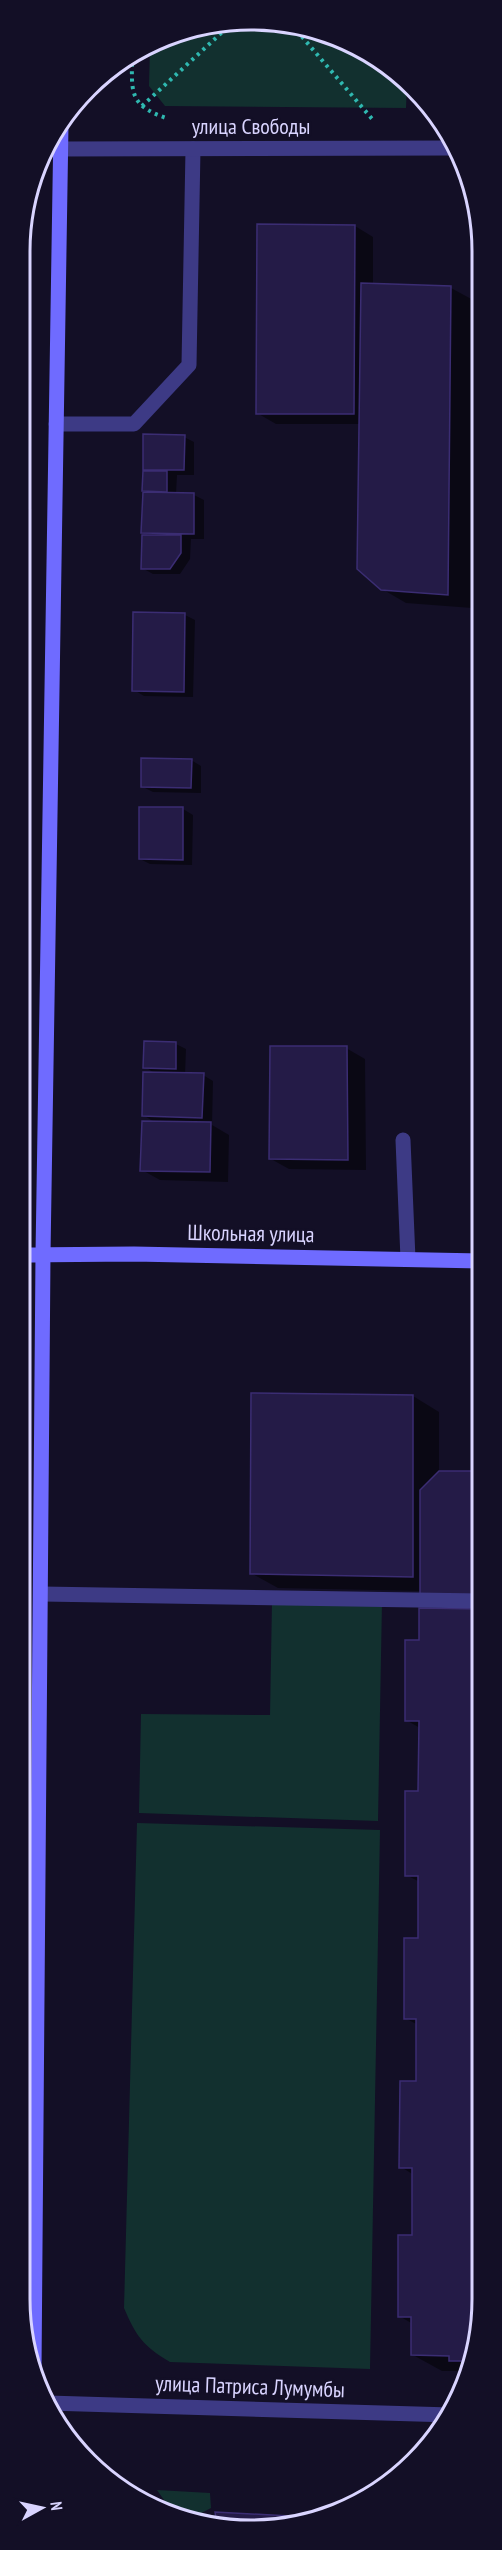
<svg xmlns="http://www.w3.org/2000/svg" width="502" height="2550" viewBox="0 0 502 2550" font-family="'PT Sans Narrow',sans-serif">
<rect width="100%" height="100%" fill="#130f26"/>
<path fill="#12302f" d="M281 21 354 44 407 82 406 108 165 106 149 86 150 48 191 27Z
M272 1602H382L378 1821 139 1813 141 1714 270 1715Z
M137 1823 380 1830 370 2369 170 2362C143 2346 136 2336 124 2308Z
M157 2490 210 2493 211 2508 192 2518 173 2513Z"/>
<path fill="#0007" d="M355 226 373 237V285L451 288 475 301 472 608 406 603 382 589 360 424H276L257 413Z
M145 436 184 437 194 442V475H177L176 494 194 495 204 500V539H191L190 559 180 574H153L142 568 149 536 143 532Z
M185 615 195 620 193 697 144 696 134 690Z
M191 760 201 766V793L153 792 143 787Z
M141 808 183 809 193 815 192 865 150 864 140 859Z
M176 1044 186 1049 185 1075H203L213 1081 212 1125 229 1135 228 1182 160 1180 142 1170 156 1123 143 1115 156 1074 145 1067Z
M346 1048 365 1059 366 1170 289 1169 271 1159Z
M413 1396 439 1412V1472L481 1473V2329L466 2371H442L413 2355V2324L399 2316 414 2237V2175L401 2167 418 2083V2025L405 2018 419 1940 420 1882 406 1875 420 1792V1728L406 1720 421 1642 450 1610 422 1594V1591L278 1588 251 1573Z"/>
<path fill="#241b47" stroke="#3b2d73" stroke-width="1.5" d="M257 224 355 225 354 414H256Z
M361 283 451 286 448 595 381 590 357 569Z
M143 434 185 435 184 470H143Z
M143 471H167V492L142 491Z
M143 492 194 493V534L141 533Z
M142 535H181V553L170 569H141Z
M133 612 185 613 184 692 132 691Z
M141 758 192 759 191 788 141 787Z
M139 807H183V860L139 859Z
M144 1041 176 1042V1069L143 1068Z
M270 1046H347L348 1160 269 1159Z
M143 1072 204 1073 202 1118 142 1116Z
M142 1121 211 1122 210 1172 140 1171Z
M251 1393 413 1395V1577L250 1574Z
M439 1471H481V1597L420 1595V1490Z
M419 1608 481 1609V2329L470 2361H449V2356L411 2355V2317H398V2235H412V2168H399L400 2081H416V2019H404V1938H418V1876H405V1791H418L419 1721H405V1640H419Z
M215 2512 326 2518 236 2530 217 2525Z"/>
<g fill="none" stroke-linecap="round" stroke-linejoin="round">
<path stroke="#2fb8b0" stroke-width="4" stroke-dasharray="3 4.5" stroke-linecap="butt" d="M292 25 373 120
M132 56C132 91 128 105 166 118
M142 106 230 25"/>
<path stroke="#3d3a85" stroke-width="15" d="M46 149H60
M56 424H134L189 365 193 149
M403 1140 408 1259
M42 1594 481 1601"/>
<path stroke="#3d3a85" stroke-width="15" d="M60 149 455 148
M48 2403 451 2415"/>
<path stroke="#6f6bff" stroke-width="15" d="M20 1255 134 1254 481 1261
M34 2370 43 1254 61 124"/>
</g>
<g text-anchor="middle" stroke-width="5" stroke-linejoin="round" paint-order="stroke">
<g font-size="22" fill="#d9d4ff" stroke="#130f26">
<text x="251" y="134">улица Свободы</text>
<text transform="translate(251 1233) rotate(1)" y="8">Школьная улица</text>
<text transform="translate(250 2386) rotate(2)" y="8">улица Патриса Лумумбы</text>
</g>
</g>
<path d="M0 0H502V2550H0ZM251 30H251A221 221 0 0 1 472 251V2299A221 221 0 0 1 251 2520H251A221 221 0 0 1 30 2299V251A221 221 0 0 1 251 30Z" fill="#130f26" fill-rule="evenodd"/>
<path fill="none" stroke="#d9d4ff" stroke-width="3" d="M251 30H251A221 221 0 0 1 472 251V2299A221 221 0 0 1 251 2520H251A221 221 0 0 1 30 2299V251A221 221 0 0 1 251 30Z"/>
<g transform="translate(42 2508) rotate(82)" stroke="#130f26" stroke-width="4.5" paint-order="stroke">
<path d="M0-4.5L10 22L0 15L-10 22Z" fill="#d9d4ff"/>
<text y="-9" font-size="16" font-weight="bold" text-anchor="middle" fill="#d9d4ff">N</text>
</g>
</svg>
